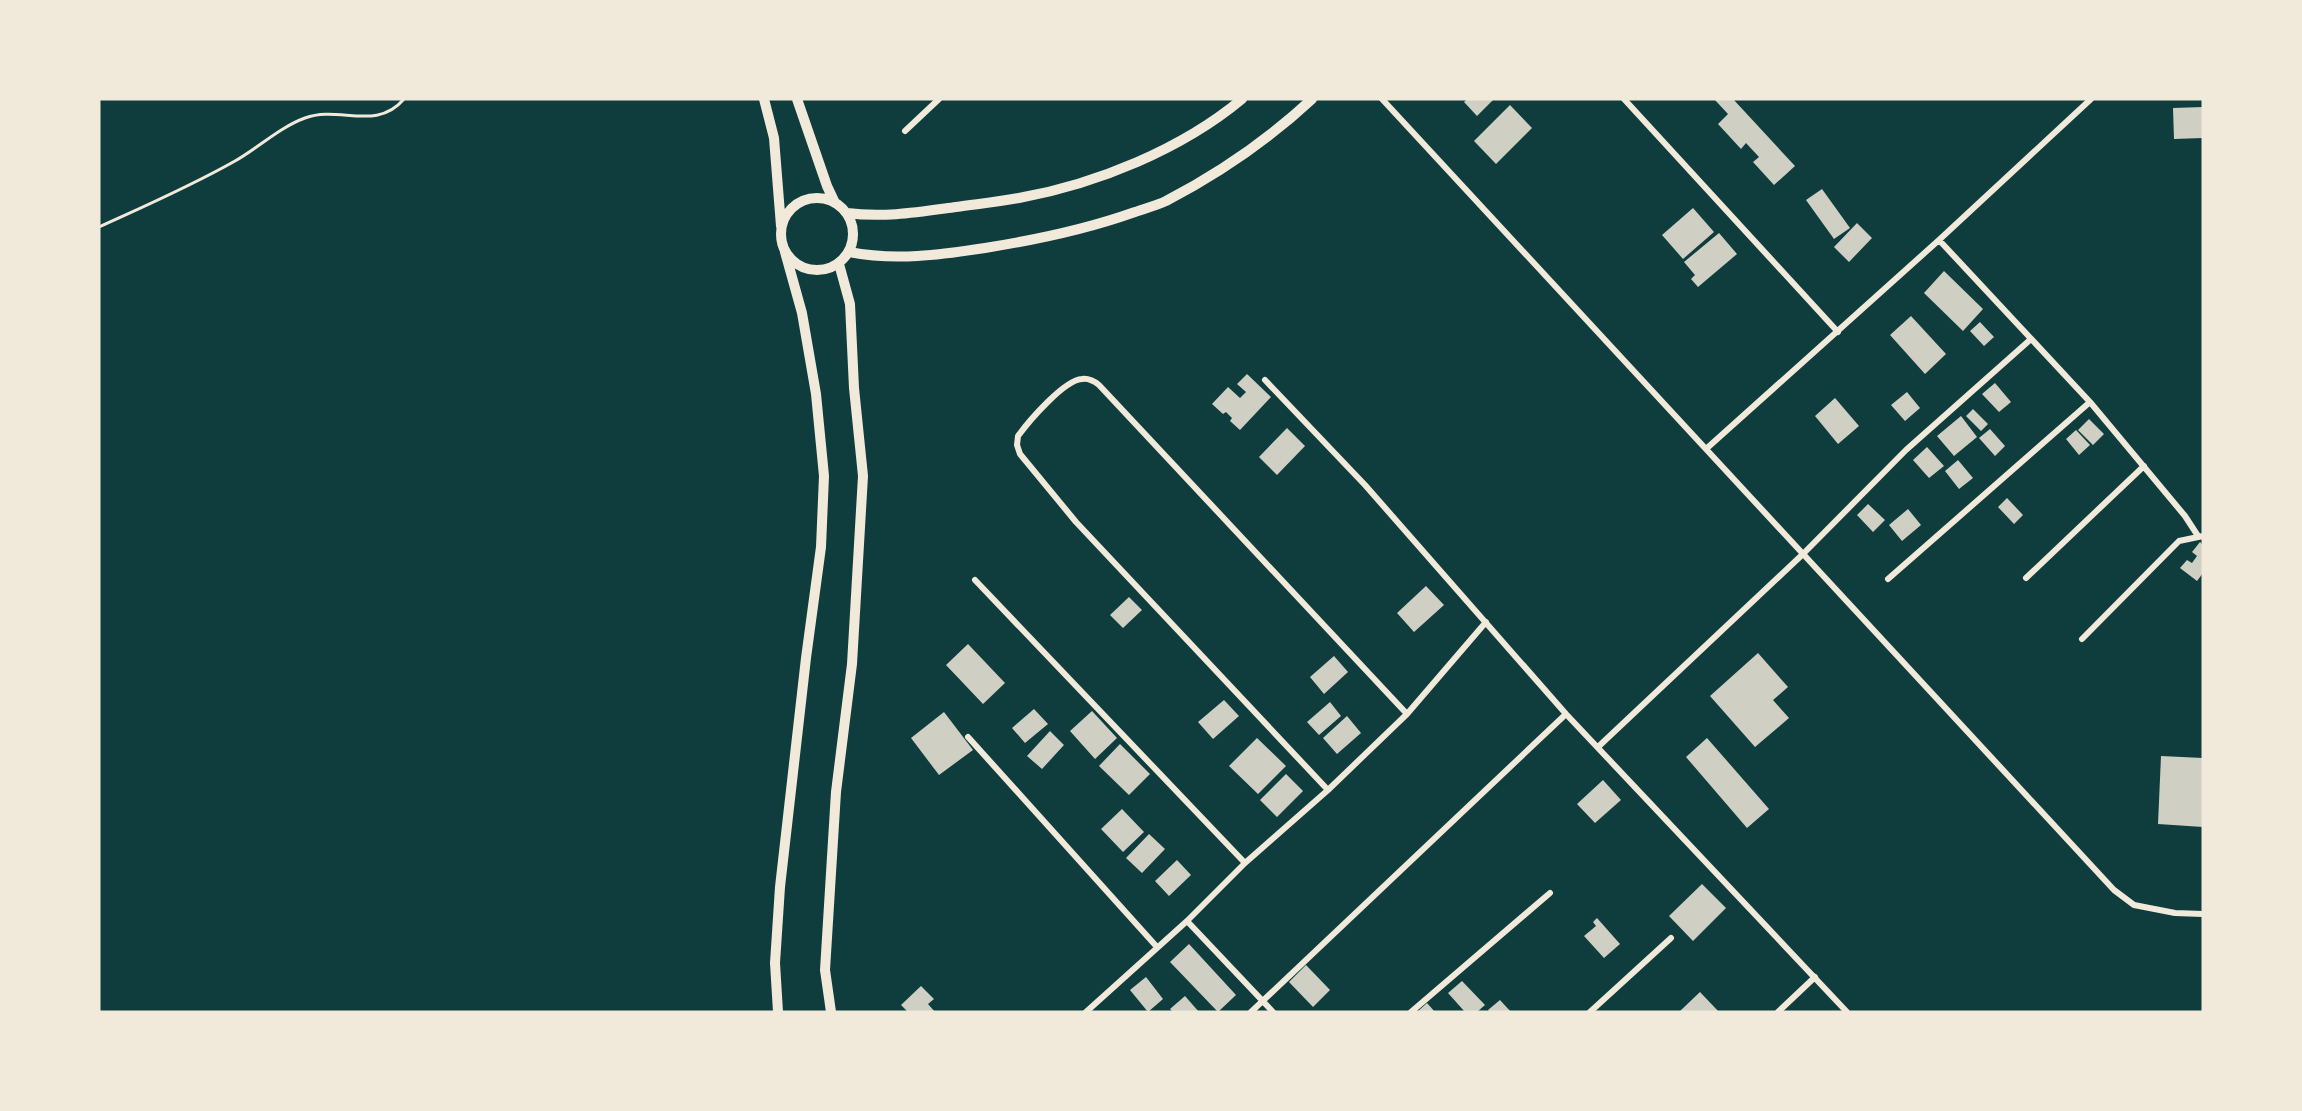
<svg xmlns="http://www.w3.org/2000/svg" width="2302" height="1111" viewBox="0 0 2302 1111" font-family="'Noto Sans',sans-serif">
<rect width="100%" height="100%" fill="#0f3d3e"/>
<path fill="#cfcfc3" d="M1467 99H1494L1477 116 1464 102Z
M1714 99H1733L1795 166 1774 185 1753 162 1759 157 1746 143 1741 149 1718 124 1728 114Z
M1510 105 1532 128 1496 164 1474 141Z
M2203 107V138L2174 139 2173 108Z
M1822 189 1850 228 1834 239 1806 200Z
M1693 208 1714 232 1683 259 1662 235Z
M1857 223 1872 238 1849 262 1834 247Z
M1719 233 1737 254 1698 287 1691 279 1695 275 1684 262Z
M1944 271 1983 309 1963 331 1924 293Z
M1911 316 1946 354 1925 374 1890 335Z
M1980 322 1994 337 1984 346 1970 331Z
M1247 374 1271 397 1240 430 1230 421 1232 418 1226 412 1223 414 1212 404 1228 387 1240 398 1246 392 1237 384Z
M1995 383 2011 402 1999 412 1982 394Z
M1907 392 1920 408 1905 421 1891 405Z
M1835 398 1859 426 1838 444 1815 416Z
M1973 409 1988 424 1981 431 1966 416Z
M1961 416 1977 437 1954 456 1937 436Z
M2089 419 2104 434 2093 445 2078 430Z
M1287 428 1305 446 1277 475 1259 457Z
M1990 429 2005 446 1995 456 1979 438Z
M2076 430 2090 445 2079 455 2066 439Z
M1927 447 1944 466 1929 478 1913 460Z
M1958 460 1973 478 1959 489 1945 471Z
M2007 498 2023 515 2014 524 1998 507Z
M1868 504 1885 520 1873 532 1857 515Z
M1908 509 1921 525 1902 541 1889 525Z
M2200 542 2203 545V573L2197 581 2180 568 2187 560 2192 563 2197 556 2192 552Z
M1426 586 1444 605 1414 632 1397 613Z
M1129 597 1142 610 1123 628 1110 615Z
M968 644 1005 683 983 704 946 665Z
M1758 653 1788 687 1773 700 1789 718 1755 747 1710 696Z
M1334 656 1348 672 1324 694 1310 677Z
M1224 700 1239 716 1213 739 1198 722Z
M1330 702 1341 716 1319 735 1307 722Z
M1034 709 1048 724 1025 743 1012 728Z
M1092 711 1117 738 1095 759 1070 731Z
M944 712 973 750 939 775 911 738Z
M1347 716 1361 733 1337 754 1323 738Z
M1050 731 1064 745 1042 769 1027 756Z
M1257 738 1286 766 1258 794 1229 766Z
M1707 738 1769 809 1747 828 1686 757Z
M1120 744 1150 774 1129 795 1099 766Z
M2161 756 2203 758V827L2158 824Z
M1286 774 1303 791 1277 817 1260 800Z
M1603 780 1621 800 1595 823 1577 804Z
M1122 809 1144 832 1123 852 1101 829Z
M1149 834 1165 849 1142 873 1126 858Z
M1177 860 1191 875 1169 896 1155 881Z
M1702 884 1726 908 1693 941 1669 916Z
M1597 918 1620 944 1604 958 1584 936 1596 926 1593 922Z
M1189 944 1236 995 1218 1012 1170 962Z
M1306 965 1330 990 1313 1007 1289 982Z
M1146 977 1163 999 1148 1012 1130 990Z
M1462 981 1485 1005 1477 1012H1465L1448 993Z
M921 986 934 999 928 1004 935 1012H908L901 1005Z
M1700 992 1719 1012H1679Z
M1185 996 1199 1012H1173L1170 1009Z
M1500 1000 1511 1012H1490L1488 1010Z
M1427 1003 1435 1012H1417Z"/>
<g fill="none" stroke-linecap="round" stroke-linejoin="round">
<path stroke="#f1e9da" stroke-width="3" d="M99 227C145 206 191 186 235 161 258 148 280 127 305 118 339 105 376 132 404 99"/>
<path stroke="#f1e9da" stroke-width="6" d="M1382 99 2114 890 2134 905 2175 913 2203 914
M1624 99 1838 332
M905 131 939 99
M1939 240 2090 402 2185 516 2198 536
M1265 380 1365 485 1566 714 1847 1012
M1706 449 1939 240 2091 99
M2026 578 2144 466
M1888 579 2090 402
M975 580 1245 863
M2082 639 2179 541 2203 536
M968 737 1157 947
M1598 747 1803 554 1906 450 2031 339
M1328 790 1076 522 1020 454 1017 445 1018 436C1029 421 1064 380 1082 379 1089 378 1094 381 1099 385L1407 714
M1187 921 1273 1012
M1086 1012 1187 921 1245 863 1328 790 1407 714 1486 622
M1251 1012 1566 714
M1411 1012 1550 893
M1590 1012 1671 938
M1778 1012 1815 977"/>
<path stroke="#f1e9da" stroke-width="10" d="M764 99 774 138 781 226
M797 99 827 186 835 203
M781 234a36 36 0 1 1 72 0a36 36 0 1 1-72 0Z
M847 213C884 218 919 212 956 207 977 204 998 202 1019 198 1097 184 1182 149 1242 99
M849 252C895 261 940 255 985 248 1035 240 1084 230 1132 213 1143 209 1155 206 1166 201 1218 174 1269 139 1312 99
M778 1012 775 963 780 887 806 658 821 547 824 476 816 394 802 313 785 252
M831 1012 825 970 836 792 852 664 863 476 854 388 850 304 839 264"/>
</g>
<rect width="2302" height="1111" fill="none" stroke="#f1e9da" stroke-width="201"/>
</svg>
